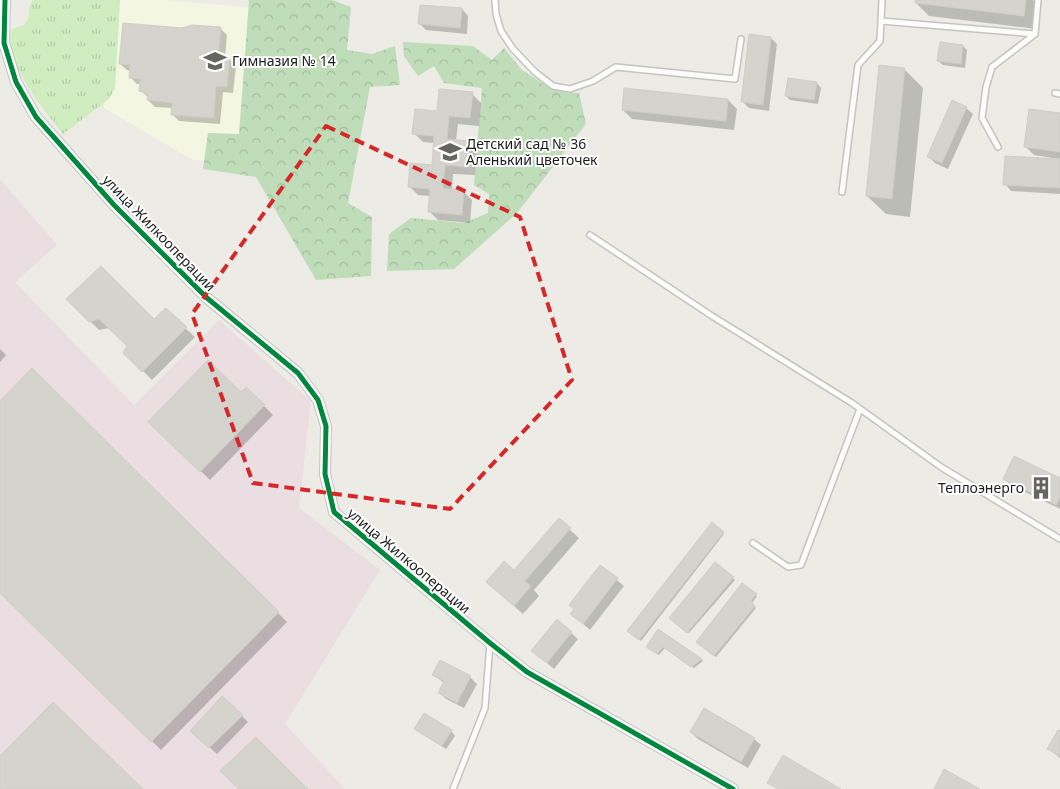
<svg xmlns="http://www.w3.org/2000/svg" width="1060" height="789" viewBox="0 0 1060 789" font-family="'Noto Sans',sans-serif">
<defs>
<pattern id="grass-tufts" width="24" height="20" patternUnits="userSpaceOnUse" patternTransform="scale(1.25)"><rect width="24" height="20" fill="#d0edc0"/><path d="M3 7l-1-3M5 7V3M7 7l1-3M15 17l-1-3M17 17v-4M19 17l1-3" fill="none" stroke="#b2cba5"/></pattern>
<pattern id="forest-crowns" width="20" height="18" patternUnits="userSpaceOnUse" patternTransform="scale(1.25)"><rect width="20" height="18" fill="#bfddb8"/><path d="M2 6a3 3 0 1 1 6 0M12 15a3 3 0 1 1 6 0" fill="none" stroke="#a4bd9e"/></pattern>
</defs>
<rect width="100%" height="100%" fill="#ecebe5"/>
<path fill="#eadee3" d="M0 179 57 245 15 282 134 405 219 320 311 401 299 508 380 570 285 724 345 789H0Z"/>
<path fill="#f3f6e0" d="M114 0H165L326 14 313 171 193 160 104 108Z"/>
<path fill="url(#grass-tufts)" d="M33 0H120L115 88 109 99 63 134C44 109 2 62 12 29L24 25 29 18V7Z"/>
<path fill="url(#forest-crowns)" d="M248 0H332L351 7 347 50 372 54 395 46 400 85 370 87 348 203 372 217 371 276 316 280 256 177 203 169 208 133 239 134 249 1Z
M403 42 473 46 492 60 504 48 522 70 545 85 562 92 579 93 586 124 517 213 454 269 387 271 389 234 411 218 464 223 488 213 489 194 474 185 482 88 444 83 434 66 418 76 404 56Z"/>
<path fill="#0003" d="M916 0H1033L1040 7 1037 29 929 16 916 3Z
M462 9 468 16 467 34 426 30 420 24Z
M220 28 227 35 225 59H229L236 66 233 93 223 92 220 124 179 121 172 114 173 108 155 107 148 100 149 98 140 90 141 84H137L130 77 131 71 127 70 120 64 182 29Z
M771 38 777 44 769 111 749 108 742 101Z
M963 46 967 50 965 68 943 65 938 61Z
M904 69 923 88 910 217 886 214 867 196Z
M817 83 821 88 818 104 790 100 786 96Z
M472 94 481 103 479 126 458 124 456 141 468 142 477 151 475 175 453 174 452 190 463 191 472 200 470 223 438 220 429 211 430 196 418 195 409 186 433 166 435 143 423 142 414 133 438 112Z
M728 100 737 109 734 130 632 119 623 110Z
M966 108 973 114 948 169 935 163 928 156Z
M1060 114V194L1011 191 1005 184 1059 161V159L1034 155 1025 146Z
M68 299 154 321 166 310 195 337 152 380 124 352 128 346 109 328 99 330Z
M0 349 6 355 0 362Z
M32 370 287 622 161 750 0 591V403Z
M246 388 273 415 210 480 150 422 241 394Z
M1005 479 1060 480V509L1011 485Z
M559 520 579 538 534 590 539 596 523 614 497 591Z
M723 533 724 534 641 641 628 631Z
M715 564 735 580 689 633 671 618Z
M600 566 624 586 590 630 572 614Z
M756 595 757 596 752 603 756 608 716 657 698 642Z
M659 630 702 660 703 661 694 668 665 648 659 655 649 648Z
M571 633 578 639 554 669 533 651Z
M434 675 470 677 477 684 464 708 446 699 439 692 444 683Z
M242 716 248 722 217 754 198 737Z
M416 729 451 731 455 736 446 749Z
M691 732 754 739 761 745 748 768 698 739Z
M1060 732V758L1049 749Z"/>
<path fill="#d4d3cd" stroke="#cfcdc6" d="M915 0H1026L1024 16 915 3Z
M420 5 462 8 460 28 418 24Z
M123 23 182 28 192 25 221 27 218 57 230 58 227 87 216 86 214 118 171 115 172 103 147 100 148 94 139 91 140 79 129 78 130 65 119 64Z
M749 34 771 37 763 105 741 102Z
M940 42 963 45 961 64 937 61Z
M879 65 905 68 892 199 866 196Z
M788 78 817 82 814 100 785 96Z
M624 88 728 99 726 121 622 110Z
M439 89 473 92 470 118 449 116 447 139 469 141 467 167 445 165 443 188 464 190 462 215 428 212 430 189 408 187 410 163 432 165 434 136 412 134 415 109 437 111Z
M952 100 967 107 942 163 927 157Z
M1029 109 1060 113V152L1024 147Z
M1005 156 1060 159V188L1003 185Z
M101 266 154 319 166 308 187 327 142 372 123 353 127 346 99 319 89 322 66 299Z
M208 360 241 392 246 387 265 405 200 472 148 422Z
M32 368 279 612 151 742 0 593V401Z
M1014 456 1060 478V497L1056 505 1003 479Z
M559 518 571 528 525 581 531 586 514 606 486 582 504 561 514 570Z
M712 522 724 532 639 640 627 631Z
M715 562 734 577 687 633 669 618Z
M600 565 618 578 583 624 570 614 574 609 569 605Z
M742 583 757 594 751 600 755 606 714 656 696 642Z
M557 619 572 632 547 663 531 651Z
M658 629 702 659 691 667 663 647 657 654 646 647Z
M440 660 471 676 457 703 438 693 444 681 432 675Z
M222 696 243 715 209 748 190 731Z
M53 702 143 789H0V756Z
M704 708 755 738 741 762 690 732Z
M424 713 452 730 442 746 414 729Z
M1058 730 1060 731V756L1047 749Z
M256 737 308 789H239L220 771Z
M783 755 841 789H778L767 783Z
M944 769 980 789H934Z"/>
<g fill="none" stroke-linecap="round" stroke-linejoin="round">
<defs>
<path id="lane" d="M495 0 496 14 501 31 513 49 535 72 553 86 570 89 593 81 616 67 735 79 741 39
M881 21 1035 34 1038 0
M1055 93 1060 94
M998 147 982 118 986 87 992 67 1035 34
M842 192 858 65 880 41 882 0
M590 235 712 316 852 403 941 467 1060 539
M753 543 788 567 801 565 860 409
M453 789 485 708 490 643"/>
<path id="street" d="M5 0 4 43 16 82 36 117 114 205 207 298 298 373 318 400 326 426 325 474 334 512 490 643 527 672 733 789"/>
</defs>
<use href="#lane" stroke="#c4c4c1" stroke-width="8"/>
<use href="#street" stroke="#c4c4c1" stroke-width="12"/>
<use href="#lane" stroke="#fcfcfb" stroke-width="5"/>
<use href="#street" stroke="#fcfcfb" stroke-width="10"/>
<defs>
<path id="cycleway" d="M5 0 4 43 16 82 36 117 114 205 207 298 298 373 318 400 326 426 325 474 334 512 490 643 527 672 733 789"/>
</defs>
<use href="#cycleway" stroke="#fff" stroke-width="8"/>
<use href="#cycleway" stroke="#00873e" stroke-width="5"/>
</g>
<path fill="none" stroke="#d62828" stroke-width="4" stroke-dasharray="10 6" stroke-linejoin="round" d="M326 126 520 217 572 380 450 509 253 483 192 314Z"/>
<defs>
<symbol id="school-bare" viewBox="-9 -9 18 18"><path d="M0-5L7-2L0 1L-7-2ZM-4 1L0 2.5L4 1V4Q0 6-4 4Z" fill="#656563" stroke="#fff" stroke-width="2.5" paint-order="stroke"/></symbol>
<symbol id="building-bare" viewBox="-9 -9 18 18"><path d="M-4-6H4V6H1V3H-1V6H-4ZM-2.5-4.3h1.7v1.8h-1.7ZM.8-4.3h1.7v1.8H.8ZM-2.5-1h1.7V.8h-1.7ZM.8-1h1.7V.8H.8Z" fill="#656563" stroke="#fff" stroke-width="2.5" paint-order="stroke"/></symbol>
</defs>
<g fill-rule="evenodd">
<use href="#school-bare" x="199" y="45" width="32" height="32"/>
<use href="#school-bare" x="434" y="136" width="32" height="32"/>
<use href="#building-bare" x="1025" y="472" width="32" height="32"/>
</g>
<g text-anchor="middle" stroke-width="4" stroke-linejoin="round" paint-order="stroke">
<g font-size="14" fill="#1d1d1d" stroke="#fff" text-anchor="start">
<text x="232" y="66">Гимназия № 14</text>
<text x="466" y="149">Детский сад № 36<tspan x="466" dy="16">Аленький цветочек</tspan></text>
<text x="1024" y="493" text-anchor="end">Теплоэнерго</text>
</g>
<g font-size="14" fill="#1d1d1d" stroke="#fff">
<text transform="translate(159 233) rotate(46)" y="5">улица Жилкооперации</text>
<text transform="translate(409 561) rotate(40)" y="5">улица Жилкооперации</text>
</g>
</g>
</svg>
